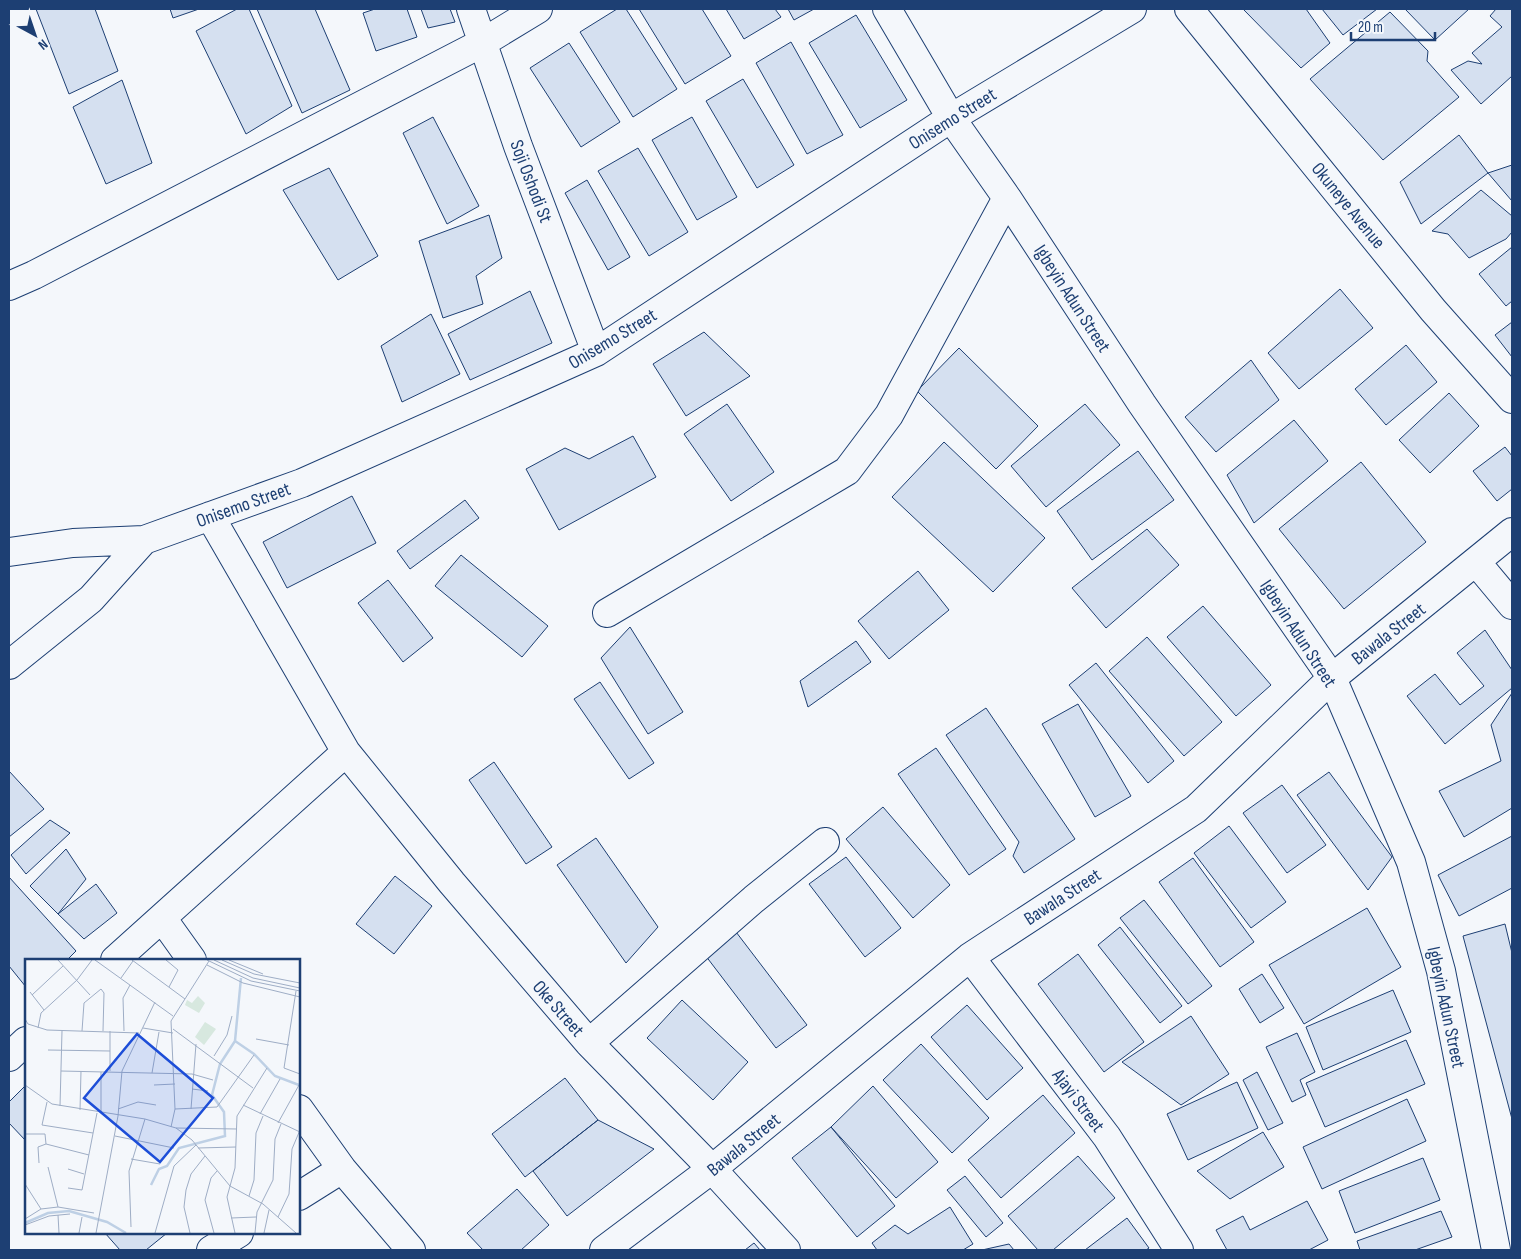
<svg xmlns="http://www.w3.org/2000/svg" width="1521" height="1259" viewBox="0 0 1521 1259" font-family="'Sofia Sans Condensed',sans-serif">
<rect width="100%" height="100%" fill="#f4f7fb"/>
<path fill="#d5e0f0" stroke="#1d3f73" d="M36 9H95L118 71 69 94Z
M170 9H199L173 18Z
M237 9H249L292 106 246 134 196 31Z
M257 9H315L350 90 302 113Z
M375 9H407L417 37 376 51 363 13Z
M421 9H450L455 22 428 28Z
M617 9H626L677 89 633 117 580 32Z
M639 9H702L731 56 685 84Z
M726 9H775L781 17 744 39Z
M788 9H814L794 20Z
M1243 9H1306L1330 43 1301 68Z
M1322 9H1377L1343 35Z
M1405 9H1469L1435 40Z
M1496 9H1512V76L1481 104 1451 70 1468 61 1482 64 1472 53 1502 27 1490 16Z
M1390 12 1428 51 1427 61 1459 97 1383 160 1310 79Z
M856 15 907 100 860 128 809 43Z
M791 42 843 135 807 154 756 63Z
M569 43 620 122 581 147 530 68Z
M743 79 794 165 757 188 706 101Z
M122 80 152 163 106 184 73 107Z
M433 117 479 206 447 224 403 133Z
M692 117 737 197 697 220 652 140Z
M1459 135 1488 173 1421 224 1400 182Z
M638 148 688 232 649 256 598 171Z
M1512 165V201L1488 173Z
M329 168 378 256 338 280 283 190Z
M587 180 630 257 608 270 565 193Z
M1481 190 1512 216V232L1506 239 1469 258 1448 234 1432 231Z
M489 215 502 258 476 276 483 304 443 318 419 241Z
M1512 247V301L1506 306 1479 274Z
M1340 289 1373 328 1299 389 1268 353Z
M530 291 552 343 470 380 448 334Z
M431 314 460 374 402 402 381 346Z
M1512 322V357L1495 335Z
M704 332 750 376 686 416 653 364Z
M1406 345 1437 382 1386 425 1355 389Z
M959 348 1038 426 996 469 917 391Z
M1251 360 1279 400 1216 452 1185 417Z
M1449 393 1479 426 1430 473 1399 440Z
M727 404 774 472 731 501 684 434Z
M1085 404 1120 445 1046 507 1011 466Z
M1294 420 1328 461 1254 523 1227 475Z
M633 436 656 477 559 530 526 469 565 448 589 459Z
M944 442 1045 538 993 592 892 497Z
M1505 447 1512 456V489L1497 501 1473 471Z
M1138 451 1174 500 1092 560 1057 511Z
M1361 462 1426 542 1344 609 1279 529Z
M352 496 376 543 287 588 263 542Z
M465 500 479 518 410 569 397 551Z
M1147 529 1179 565 1106 628 1072 588Z
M461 555 548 626 522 657 435 586Z
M918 571 949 610 889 659 858 621Z
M388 580 433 638 403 662 358 603Z
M1203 606 1271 685 1236 716 1167 637Z
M630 627 683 712 648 734 601 658Z
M1485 630 1512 670V688L1445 744 1407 696 1435 674 1460 705 1484 686 1457 653Z
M1147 637 1222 722 1184 756 1109 671Z
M856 641 871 662 808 707 800 681Z
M1096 663 1174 761 1148 783 1069 685Z
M600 682 654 763 629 779 574 699Z
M1512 693V808L1464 837 1439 791 1501 761 1491 725Z
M1078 704 1131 796 1095 817 1042 724Z
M986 708 1075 839 1024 873 1013 856 1019 842 946 735Z
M936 748 1006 849 969 875 898 774Z
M494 762 552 847 526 864 469 780Z
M9 771 44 809 9 837Z
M1329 772 1392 857 1368 890 1297 795Z
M1282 785 1326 845 1287 873 1243 813Z
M883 807 950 885 913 918 846 839Z
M50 820 70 833 26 874 11 855Z
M1229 826 1286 902 1251 928 1194 853Z
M1512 836V888L1459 916 1438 875Z
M596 838 658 927 626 963 557 865Z
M66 849 86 879 58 914 30 886Z
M846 857 901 928 865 957 809 884Z
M1193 858 1254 942 1220 967 1159 882Z
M395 876 432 906 394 954 356 924Z
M9 877 76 951 67 960H26V987L9 966Z
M96 884 117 913 84 939 58 914Z
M1144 900 1212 986 1188 1004 1120 918Z
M1367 908 1401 967 1304 1024 1269 965Z
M1505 924 1512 953V1119L1463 936Z
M1120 927 1182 1006 1160 1023 1098 945Z
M733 928 807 1025 776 1048 702 951Z
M1078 954 1144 1042 1104 1072 1038 984Z
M1262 974 1284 1008 1260 1023 1239 989Z
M1393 990 1411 1032 1323 1070 1306 1027Z
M682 1000 748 1062 713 1100 647 1038Z
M967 1005 1023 1068 987 1100 931 1037Z
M1191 1016 1229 1074 1181 1105 1122 1062Z
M1297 1033 1315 1072 1300 1080 1306 1095 1292 1102 1266 1047Z
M1406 1040 1425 1084 1325 1127 1306 1083Z
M921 1044 989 1118 952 1153 883 1080Z
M1257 1072 1283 1123 1268 1130 1243 1080Z
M565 1078 598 1120 525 1177 492 1134Z
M1237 1082 1258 1128 1188 1160 1167 1114Z
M26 1085V1141L9 1123V1102Z
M873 1086 938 1162 896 1198 831 1127Z
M1043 1095 1075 1133 1001 1198 968 1160Z
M1407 1099 1426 1141 1322 1189 1303 1147Z
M598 1120 654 1149 567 1216 533 1171Z
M831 1127 895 1206 857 1237 792 1158Z
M1263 1132 1284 1167 1230 1199 1197 1171Z
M1078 1156 1115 1198 1053 1250H1038L1008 1216Z
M1423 1158 1440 1200 1355 1233 1339 1191Z
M965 1176 1003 1223 986 1237 947 1190Z
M517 1189 549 1225 521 1250H483L467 1233Z
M1307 1201 1328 1240 1309 1250H1227L1216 1230 1243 1216 1250 1230Z
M950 1207 973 1244 963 1250H877L872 1243 895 1225 908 1234Z
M1441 1211 1452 1237 1415 1250H1360L1357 1241Z
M1127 1218 1149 1248 1146 1250H1085Z
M105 1233H167L146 1250H120Z
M754 1243 760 1250H745Z
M1009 1244 1014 1250H982Z"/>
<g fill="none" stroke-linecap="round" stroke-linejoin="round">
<defs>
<path id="minor" d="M471 9 518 146 596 352
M887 9 951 118 1007 198 1142 404 1332 678 1411 862 1441 971 1496 1250
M1189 9 1433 310 1512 399
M9 286 34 275 482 43 538 9
M9 552 73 543 144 540 302 483 596 352 951 118 1132 9
M1477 563 1512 605
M607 613 847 471 889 415 1007 198
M9 665 91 599 144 540
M346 752 452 883 589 1043 712 1169 786 1250
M162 918 192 960
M970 957 1107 1137 1179 1250
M115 960 346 752 210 516
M589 1043 754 899 825 842
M9 1057 26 1041
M299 1109 342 1169 411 1250
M299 1196 342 1169
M211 1250 239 1233
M604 1250 712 1169 970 957 1196 809 1332 678 1512 532"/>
</defs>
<use href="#minor" stroke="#1d3f73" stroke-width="30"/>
<use href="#minor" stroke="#f4f7fb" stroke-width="28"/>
</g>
<g text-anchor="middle" stroke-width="4" stroke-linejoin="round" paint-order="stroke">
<g font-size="19" fill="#1d3f73" stroke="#f4f7fb">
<text transform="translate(952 118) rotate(-32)" y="7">Onisemo Street</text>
<text transform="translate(532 181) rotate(69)" y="7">Soji Oshodi St</text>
<text transform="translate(1349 205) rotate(51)" y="7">Okuneye Avenue</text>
<text transform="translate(1073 298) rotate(57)" y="7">Igbeyin Adun Street</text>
<text transform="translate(612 338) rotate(-31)" y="7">Onisemo Street</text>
<text transform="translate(243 504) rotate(-20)" y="7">Onisemo Street</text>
<text transform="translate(1299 633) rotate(57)" y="7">Igbeyin Adun Street</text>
<text transform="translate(1388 633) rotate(-38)" y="7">Bawala Street</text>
<text transform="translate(1062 896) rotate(-33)" y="7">Bawala Street</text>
<text transform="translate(1447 1007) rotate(78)" y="7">Igbeyin Adun Street</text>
<text transform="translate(559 1008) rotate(49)" y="7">Oke Street</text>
<text transform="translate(1079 1100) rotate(53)" y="7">Ajayi Street</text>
<text transform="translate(743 1144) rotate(-39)" y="7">Bawala Street</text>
</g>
</g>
<g transform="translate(25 959)">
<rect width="275" height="275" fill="#f4f7fb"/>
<path d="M173 37 180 44 174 54 160 46 162 41 167 44ZM180 63 191 70 179 86 170 78Z" fill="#d7e8df"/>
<path fill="none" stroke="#bed0e5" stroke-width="2.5" d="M216 19 210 82 229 95 250 117 274 126M126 226 134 210 142 207 154 189 200 177 199 153 187 136 195 105 210 82M0 264 23 254 44 252 82 263 101 274"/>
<path fill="none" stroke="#9eadc5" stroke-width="1" d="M33 1 65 36M70 1 148 57M107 1 160 40M141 1 153 11 144 28M182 1 226 22 275 32M189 1 228 19 275 29M197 1 229 15 275 24M204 1 238 15M182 6 218 24 275 38M96 19 108 2M271 32 259 109 275 115M5 33 19 51M7 36 38 7M0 60 3 65 22 71 114 74M13 69 16 54 52 21 67 1M118 69 148 74M148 70 228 129M57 72 59 44 76 30 79 34 78 72M99 72 98 39 105 26M231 80 264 86M23 91 85 92M189 97 202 76 207 57M36 112 167 115 188 121M85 112V72M127 114 134 73M0 126 27 145 120 160 151 169 167 181 205 227 238 245 271 274M129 126 150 125M167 130 183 132M22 143 17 166 68 174M218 146 275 173M35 147 37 72M93 150 113 143 131 146M150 150 146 62 184 2M166 150 171 85M55 151 56 112M76 154V113M235 155 255 120M253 164 274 126M146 168 150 150 192 148 229 96M151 169 212 170M0 175H20L21 185 64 196M90 177 149 189M173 189 211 188M106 200 135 205M14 204 13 188 21 185M23 208 33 248M43 210 59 215M0 225 16 250 0 260M43 229 57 231 72 154M224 237 229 221 231 174 238 157M16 250 33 248 69 254M33 256 34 274M253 258 264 235 267 190 275 171M206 259 231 258M0 266 24 257 45 255M106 268 104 212 120 160M54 274 57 258M71 274 93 157 97 112 130 43M130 274 149 207 171 186M165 274 159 248 161 231 166 215 180 197M189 274 180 241 186 219 192 212M210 274 202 238 210 209 212 157 242 109M230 274 232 253 248 221 250 180 256 165M239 274 244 251"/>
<path fill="#1d4ed8" fill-opacity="0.15" stroke="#1d4ed8" stroke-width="2.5" d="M112 75 188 139 135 203 59 139Z"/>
<rect width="275" height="275" fill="none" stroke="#1d3f73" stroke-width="2.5"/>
</g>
<rect width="1521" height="1259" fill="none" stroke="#1d3f73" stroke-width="20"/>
<g transform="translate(35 35) rotate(140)" stroke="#f4f7fb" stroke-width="4" paint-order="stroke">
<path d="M0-4L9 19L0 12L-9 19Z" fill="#1d3f73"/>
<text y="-8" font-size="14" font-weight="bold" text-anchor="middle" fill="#1d3f73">N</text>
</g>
<path d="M1351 32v8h84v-8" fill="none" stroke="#1d3f73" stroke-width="2.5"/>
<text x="1358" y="32" font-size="15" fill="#1d3f73" stroke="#f4f7fb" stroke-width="4" paint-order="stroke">20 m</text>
</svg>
